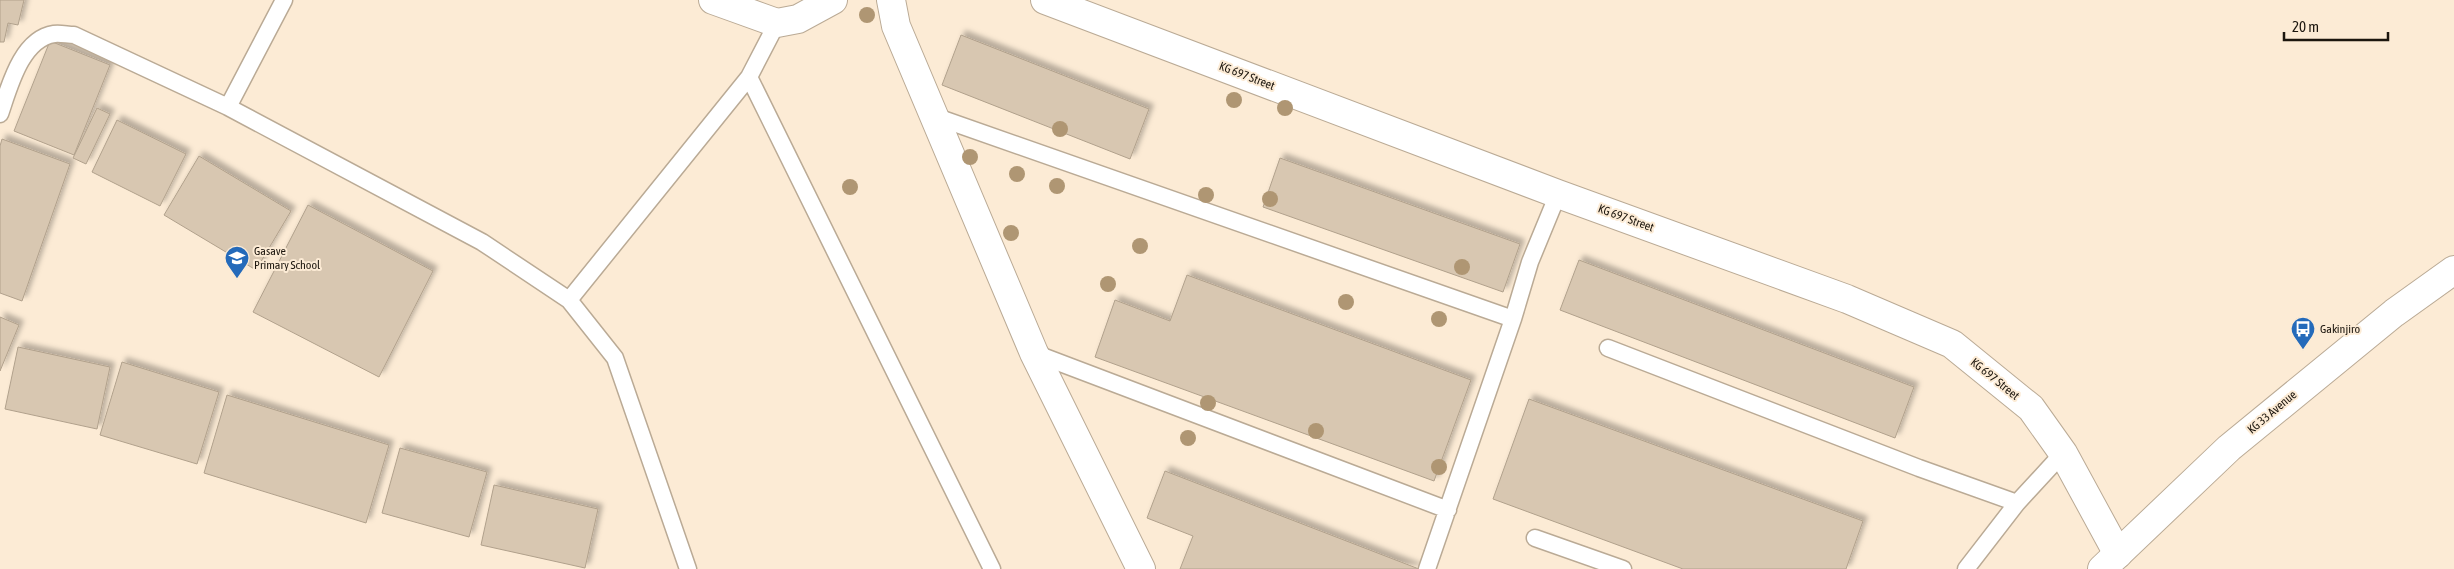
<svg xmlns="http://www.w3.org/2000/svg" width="2454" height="569" viewBox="0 0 2454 569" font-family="'Asap Condensed',sans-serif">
<defs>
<filter id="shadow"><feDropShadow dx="4.5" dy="-4.5" stdDeviation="2.5" flood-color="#0004"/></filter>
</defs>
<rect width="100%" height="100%" fill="#fcebd5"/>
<path fill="#d8c7b1" stroke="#b1a18c" filter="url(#shadow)" d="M0 0H24L18 25 8 23 4 42H0Z
M961 35 1149 109 1130 159 942 85Z
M50 41 110 65 74 155 14 131Z
M97 108 110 114 86 164 73 158Z
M117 120 186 154 160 206 92 172Z
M2 139 70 164 22 301 0 293V146Z
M199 156 291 211 256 270 164 215Z
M1280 158 1520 244 1503 292 1263 207Z
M308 205 433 271 379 377 253 312Z
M1579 260 1914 387 1895 438 1560 310Z
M1187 275 1471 380 1434 481 1095 357 1115 300 1170 321Z
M0 317 19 325 0 371Z
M18 347 110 367 97 429 5 409Z
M122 362 219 392 197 464 100 435Z
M227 395 389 445 366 523 204 473Z
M1529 399 1863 521 1846 569H1683L1493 499Z
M400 448 487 472 469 537 382 513Z
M1165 471 1419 569H1180L1193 536 1147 518Z
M494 485 598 509 585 568 481 545Z"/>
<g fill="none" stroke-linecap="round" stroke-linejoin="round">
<defs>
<path id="lane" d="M284 0 228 107 482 242 569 300 615 358 688 569
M749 77 992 569
M0 114C9 88 21 39 54 34 60 33 68 35 74 35L228 107
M934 116 1513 319
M569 300 749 77 777 23
M1608 348 1919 468 2017 503
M1034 353 1448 510
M1535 538 1623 569
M1427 569 1513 319 1530 262 1558 194
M1966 569 2017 503 2063 453"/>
<path id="street" d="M713 0 777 23 798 19 833 0
M891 0 896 26 1034 353 1141 569
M1045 0 1558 194 1847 299 1952 344 2031 408 2063 453 2118 554"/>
<path id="secondary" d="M2102 569 2229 448 2394 313 2454 270"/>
</defs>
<use href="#lane" stroke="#baaa95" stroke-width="19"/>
<use href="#street" stroke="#baaa95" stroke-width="30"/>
<use href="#secondary" stroke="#baaa95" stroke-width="30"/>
<use href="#lane" stroke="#fff" stroke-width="16"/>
<use href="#street" stroke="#fff" stroke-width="28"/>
<use href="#secondary" stroke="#fff" stroke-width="28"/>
</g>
<g fill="#af9673">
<circle cx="867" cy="15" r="8"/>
<circle cx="1234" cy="100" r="8"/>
<circle cx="1285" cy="108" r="8"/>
<circle cx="1060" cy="129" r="8"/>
<circle cx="970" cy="157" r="8"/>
<circle cx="1017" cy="174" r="8"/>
<circle cx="1057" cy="186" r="8"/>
<circle cx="850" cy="187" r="8"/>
<circle cx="1206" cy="195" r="8"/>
<circle cx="1270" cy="199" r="8"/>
<circle cx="1011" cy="233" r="8"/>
<circle cx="1140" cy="246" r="8"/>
<circle cx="1462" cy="267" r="8"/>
<circle cx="1108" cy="284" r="8"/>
<circle cx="1346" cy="302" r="8"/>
<circle cx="1439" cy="319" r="8"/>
<circle cx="1208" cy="403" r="8"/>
<circle cx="1316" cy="431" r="8"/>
<circle cx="1188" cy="438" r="8"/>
<circle cx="1439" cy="467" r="8"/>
</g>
<defs>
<symbol id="school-pin" viewBox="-11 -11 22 30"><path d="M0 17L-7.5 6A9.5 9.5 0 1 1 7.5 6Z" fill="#246aba" stroke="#fcebd5"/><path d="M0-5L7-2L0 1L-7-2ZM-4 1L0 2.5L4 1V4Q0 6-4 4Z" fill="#fff"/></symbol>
<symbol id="bus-pin" viewBox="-11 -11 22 30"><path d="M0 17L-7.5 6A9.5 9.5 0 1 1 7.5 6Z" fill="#246aba" stroke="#fcebd5"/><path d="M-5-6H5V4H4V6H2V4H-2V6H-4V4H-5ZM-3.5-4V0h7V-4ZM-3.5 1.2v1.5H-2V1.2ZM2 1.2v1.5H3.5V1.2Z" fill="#fff"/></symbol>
</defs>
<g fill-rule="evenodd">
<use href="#school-pin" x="223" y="244" width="28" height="38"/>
<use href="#bus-pin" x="2289" y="315" width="28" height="38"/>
</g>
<g text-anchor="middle" stroke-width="4" stroke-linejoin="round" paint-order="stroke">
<g font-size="12" fill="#1c160e" stroke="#fcebd5">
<text transform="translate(1247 76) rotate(21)" y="4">KG 697 Street</text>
<text transform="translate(1626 218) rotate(20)" y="4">KG 697 Street</text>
<text transform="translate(1995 379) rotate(39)" y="4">KG 697 Street</text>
<text transform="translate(2272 412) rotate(-40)" y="4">KG 33 Avenue</text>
</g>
<g font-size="12" fill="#1c160e" stroke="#fcebd5" text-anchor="start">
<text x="254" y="255">Gasave<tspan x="254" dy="14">Primary School</tspan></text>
<text x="2320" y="333">Gakinjiro</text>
</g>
</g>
<path d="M2284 32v8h104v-8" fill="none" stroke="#1c160e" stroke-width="2.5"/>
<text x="2292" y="32" font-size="15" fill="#1c160e" stroke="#fcebd5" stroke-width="4" paint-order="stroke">20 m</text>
</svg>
